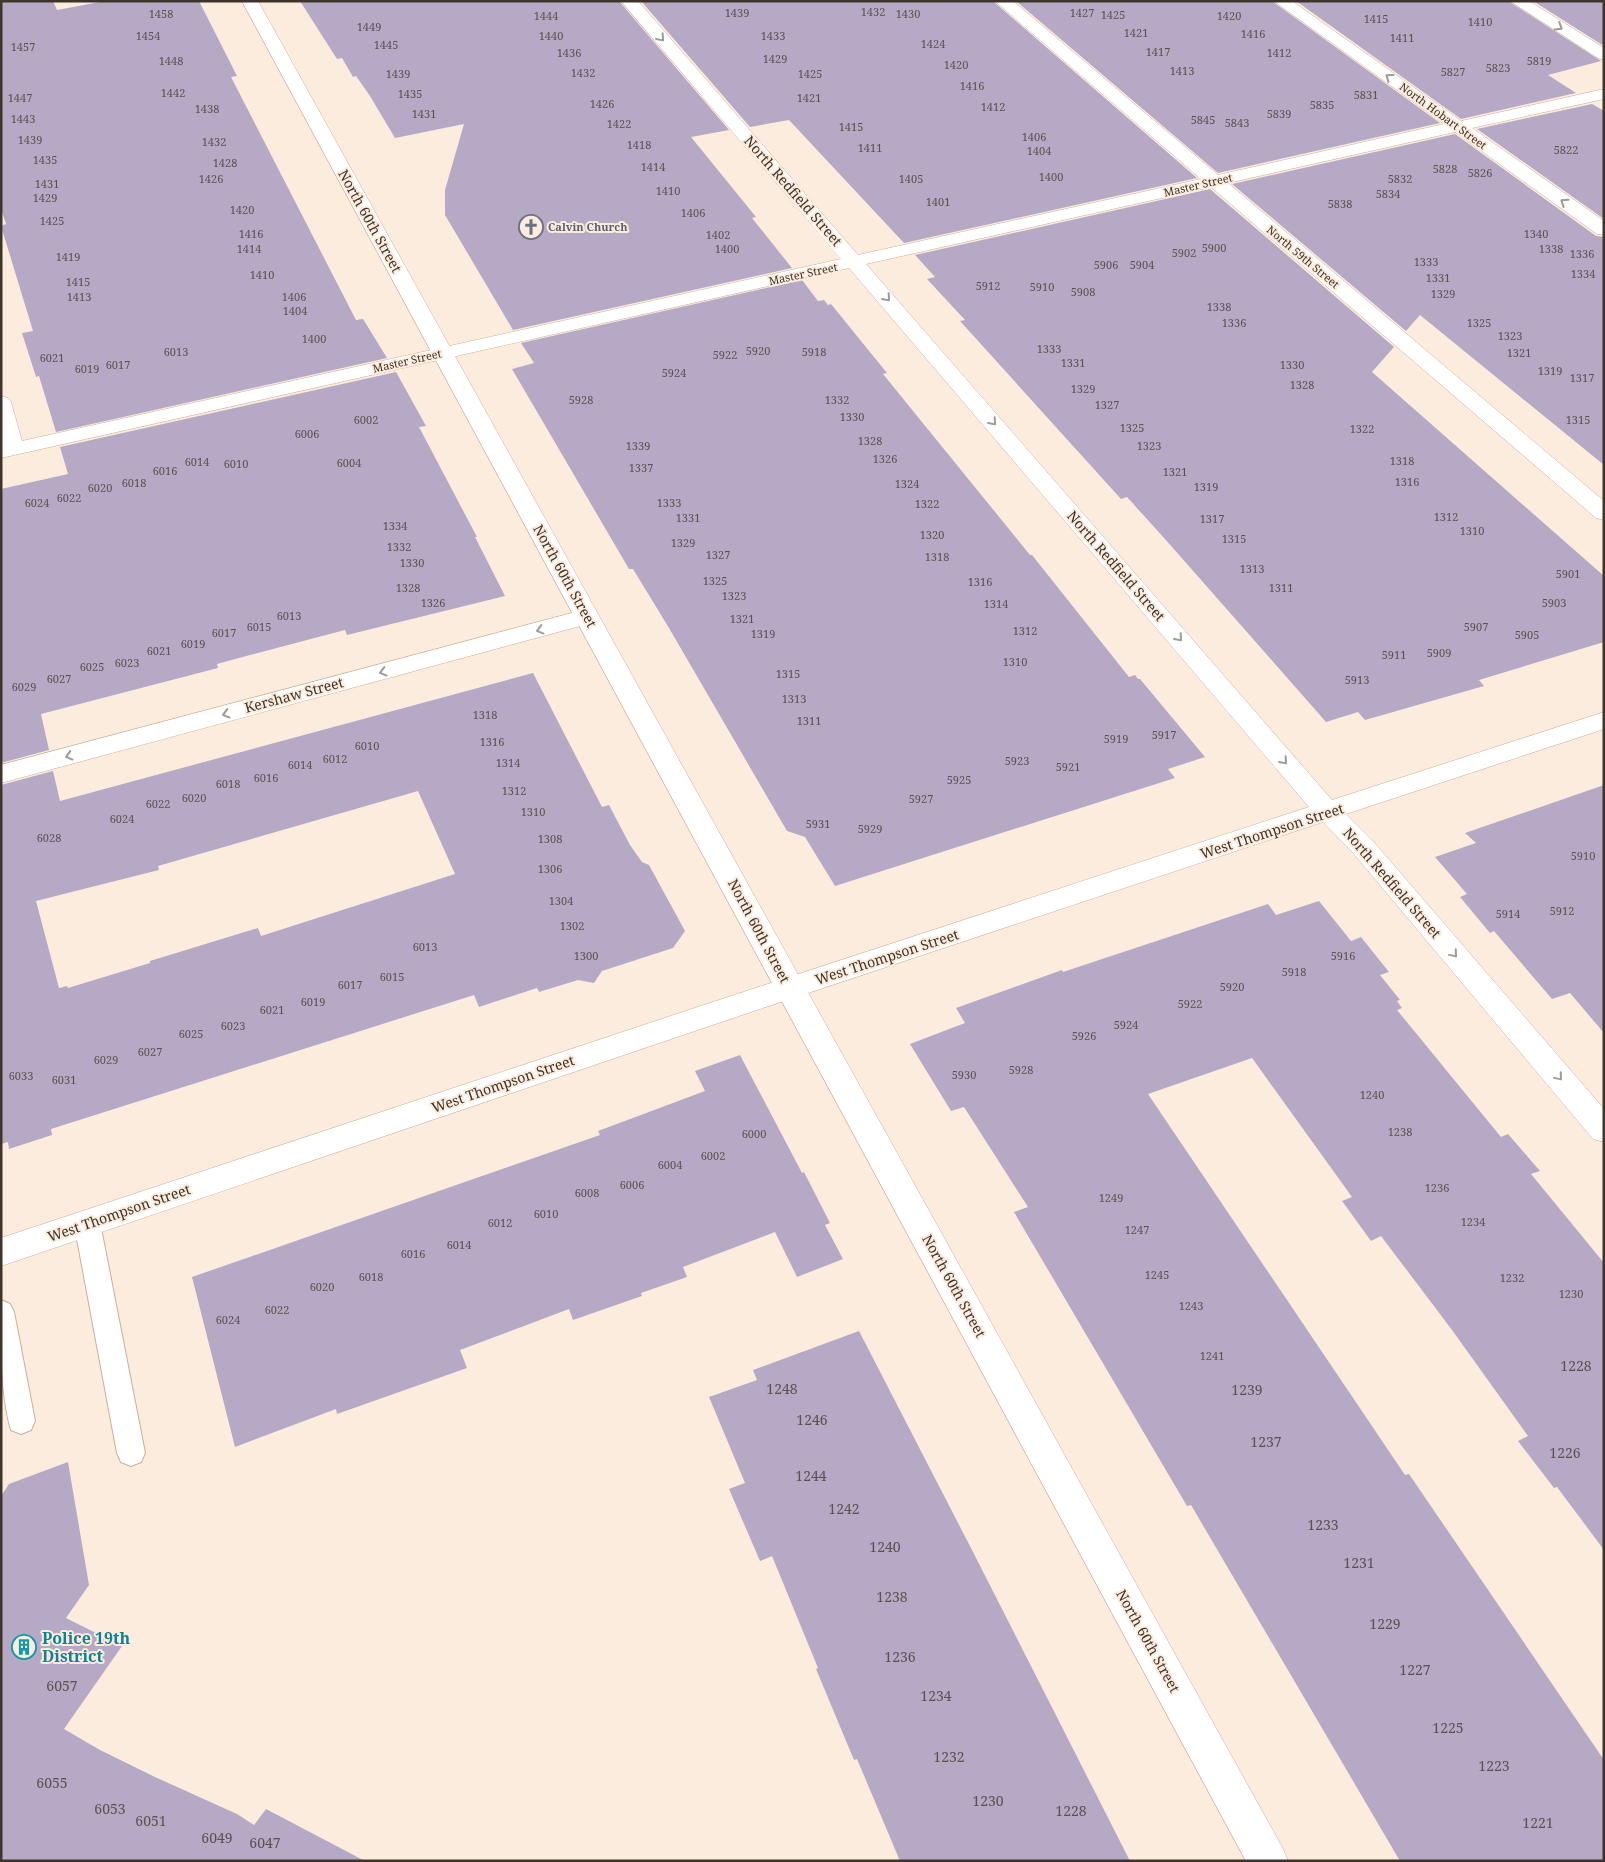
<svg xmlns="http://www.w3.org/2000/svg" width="1605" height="1862" viewBox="0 0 1605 1862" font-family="'Noto Serif',serif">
<rect width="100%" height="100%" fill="#fcecde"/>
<path fill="#b6a9c5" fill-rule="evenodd" d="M1 1H53L57 10 105 1H199L237 76 231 77 356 320 363 319 387 358 56 432 39 376 36 377 22 333 33 331 1 226 6 224 1 209Z
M300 1H619L729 130 691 137 756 217 752 218 792 268 513 330 445 215V190L464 124 395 138 370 96 356 76 353 77 342 58 337 59Z
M641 1H993L1197 178 904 243 789 120 750 127Z
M1016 1H1272L1440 123 1218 173Z
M1296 1H1508L1601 61 1548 75 1576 93 1461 119Z
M1533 1H1604V46Z
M1592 104 1604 111V219L1477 129Z
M1455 134 1596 236 1604 237V465L1420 315 1406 331 1232 184Z
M1210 189 1394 347 1372 372 1604 576V642L1479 680 1484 686 1365 720 1358 712 1326 722 1165 539 1127 497 1121 499 960 321 965 320 927 279 935 277 915 255Z
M802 280 818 301 824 300 828 305 831 304 887 373 883 374 1030 555H1032L1129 677 1135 675 1138 679H1140L1205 757 1168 769 1175 778 835 886 805 837 787 831 669 628 633 569H629L512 369 534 363 521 343Z
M396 372 426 426 419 427 477 537H475L505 596 347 635 345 630 250 655 217 664 218 668 41 714 49 750 1 763V489L68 474 60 447Z
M533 673 602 807 609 805 630 845 642 862 649 865 685 931 673 948 602 971 594 983 578 980 539 992 537 988 479 1007 474 995 51 1129 52 1135 9 1149 8 1142 1 1144V785L53 771 60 801ZM418 791 455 874 261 936 258 928 150 961V963L68 988 67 986 59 988 36 901 159 870 158 866Z
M1604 785V1033L1570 993 1552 999 1494 931 1490 933 1460 897 1467 894 1435 857 1476 843 1465 833Z
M1319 901 1351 941 1361 937 1389 972 1380 975 1400 1000 1397 1001 1402 1008 1397 1010 1501 1137 1508 1134 1540 1171 1531 1174 1604 1263V1550L1557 1487 1554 1488 1518 1441 1528 1436 1452 1330 1381 1236 1371 1241 1342 1201 1352 1197 1252 1058 1148 1094 1405 1475 1409 1474 1604 1760V1861H1400L1191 1505 1187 1506 1014 1212 1028 1207 964 1107 951 1111 910 1044 965 1023 956 1008 1062 970 1063 972 1268 904 1276 915Z
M740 1055 802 1173 804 1172 830 1223 825 1225 843 1259 797 1277 775 1232 683 1267 687 1277 641 1293 642 1296 573 1320 569 1309 460 1350 467 1368 337 1414 336 1409 235 1447 192 1277 600 1135 598 1131 705 1091 695 1071Z
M859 1331 972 1550 1130 1861H900L857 1759 854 1760 816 1669 818 1668 772 1556 760 1561 729 1489 745 1483 709 1397 757 1380 753 1370Z
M68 1462 89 1585 66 1618 122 1646 64 1729 100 1750 155 1777 237 1814 254 1825 266 1809 365 1861H1V1496L9 1484Z"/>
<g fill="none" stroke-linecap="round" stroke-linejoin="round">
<defs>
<path id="service" d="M87 1212 96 1215 100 1223 145 1453 141 1462 131 1466 121 1462 117 1453 74 1223 78 1215Z
M1 1300 10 1304 14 1312 35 1421 31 1430 21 1434 11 1430C0 1393 1 1340 1 1300Z"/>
<path id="minor" d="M621 1H638L858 255 1201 179 995 1H1013L1218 175 1444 124 1274 1H1292L1461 121 1604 89V99L1472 128 1604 221V235L1597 234 1455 132 1228 183 1604 501V520L1596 518 1211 187 866 264 1332 800 1604 712V729L1346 814 1372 840 1604 1109V1142L1593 1139 1354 854 1323 822 745 1014 1 1266V1238L725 998 1309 807 849 268 1 458V396L8 398 11 402 22 441 841 259Z
M1510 1H1529L1604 48V60L1598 58Z
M587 609 595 612 599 617 595 622 1 783V765Z"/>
<path id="tertiary" d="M242 1H258L1282 1847 1288 1861H1246Z"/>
</defs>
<use href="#service" stroke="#c8af98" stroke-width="2"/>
<use href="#minor" stroke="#c8af98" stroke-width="1"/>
<use href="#tertiary" stroke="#c8af98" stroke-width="1"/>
<use href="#service" fill="#fff" fill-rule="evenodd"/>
<use href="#minor" fill="#fff" fill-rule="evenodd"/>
<use href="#tertiary" fill="#fff" fill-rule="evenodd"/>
</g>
<defs><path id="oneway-chevron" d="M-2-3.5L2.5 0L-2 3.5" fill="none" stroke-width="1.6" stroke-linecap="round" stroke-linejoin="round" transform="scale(1.25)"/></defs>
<g stroke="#9e9a95">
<use href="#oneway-chevron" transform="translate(1559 27) rotate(32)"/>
<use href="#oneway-chevron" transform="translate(661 38) rotate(49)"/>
<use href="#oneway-chevron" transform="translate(1389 77) rotate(-144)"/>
<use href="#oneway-chevron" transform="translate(1564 202) rotate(-145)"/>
<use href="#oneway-chevron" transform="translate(887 298) rotate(49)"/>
<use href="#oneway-chevron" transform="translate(993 422) rotate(49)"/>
<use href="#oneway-chevron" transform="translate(540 630) rotate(165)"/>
<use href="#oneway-chevron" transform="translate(1179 638) rotate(49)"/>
<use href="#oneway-chevron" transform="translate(383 672) rotate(165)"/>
<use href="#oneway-chevron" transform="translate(226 714) rotate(165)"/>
<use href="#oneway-chevron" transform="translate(69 756) rotate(165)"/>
<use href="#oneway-chevron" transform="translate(1284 761) rotate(49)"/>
<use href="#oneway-chevron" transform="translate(1454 954) rotate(50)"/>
<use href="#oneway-chevron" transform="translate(1559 1077) rotate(50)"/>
</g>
<defs>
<symbol id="church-ring" viewBox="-11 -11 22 22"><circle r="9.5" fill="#fcecde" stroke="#6b7280" stroke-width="1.5"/><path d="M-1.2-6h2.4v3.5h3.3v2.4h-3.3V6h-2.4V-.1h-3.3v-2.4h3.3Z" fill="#6b7280"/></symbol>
<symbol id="building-ring" viewBox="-11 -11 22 22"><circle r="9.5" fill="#fcecde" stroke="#0f9aa8" stroke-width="1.5"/><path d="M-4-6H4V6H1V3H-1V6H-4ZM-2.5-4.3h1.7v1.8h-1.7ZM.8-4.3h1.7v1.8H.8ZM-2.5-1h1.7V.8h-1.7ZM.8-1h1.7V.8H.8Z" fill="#0f9aa8"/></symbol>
</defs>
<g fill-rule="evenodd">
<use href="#church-ring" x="517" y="213" width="28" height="28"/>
<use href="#building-ring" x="10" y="1633" width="28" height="28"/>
</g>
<g text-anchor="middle" stroke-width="4" stroke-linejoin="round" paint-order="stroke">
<g font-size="11" fill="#5c5152">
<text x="873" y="16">1432</text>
<text x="737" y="17">1439</text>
<text x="1082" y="17">1427</text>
<text x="161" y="18">1458</text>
<text x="908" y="18">1430</text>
<text x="1113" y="19">1425</text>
<text x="546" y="20">1444</text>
<text x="1229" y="20">1420</text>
<text x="1376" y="23">1415</text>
<text x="1480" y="26">1410</text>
<text x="369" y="31">1449</text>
<text x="1136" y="37">1421</text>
<text x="1253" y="38">1416</text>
<text x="148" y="40">1454</text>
<text x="551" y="40">1440</text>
<text x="773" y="40">1433</text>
<text x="1402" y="42">1411</text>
<text x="933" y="48">1424</text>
<text x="386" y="49">1445</text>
<text x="23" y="51">1457</text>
<text x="1158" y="56">1417</text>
<text x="569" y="57">1436</text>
<text x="1279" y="57">1412</text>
<text x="775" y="63">1429</text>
<text x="171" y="65">1448</text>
<text x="1539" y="65">5819</text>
<text x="956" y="69">1420</text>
<text x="1498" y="72">5823</text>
<text x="1182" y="75">1413</text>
<text x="1453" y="76">5827</text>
<text x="583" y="77">1432</text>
<text x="398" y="78">1439</text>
<text x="810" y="78">1425</text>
<text x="972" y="90">1416</text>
<text x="173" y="97">1442</text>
<text x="410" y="98">1435</text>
<text x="1366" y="99">5831</text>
<text x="20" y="102">1447</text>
<text x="809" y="102">1421</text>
<text x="602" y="108">1426</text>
<text x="1322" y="109">5835</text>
<text x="993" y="111">1412</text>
<text x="207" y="113">1438</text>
<text x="424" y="118">1431</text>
<text x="1279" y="118">5839</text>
<text x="23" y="123">1443</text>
<text x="1203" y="124">5845</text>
<text x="1237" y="127">5843</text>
<text x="619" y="128">1422</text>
<text x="851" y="131">1415</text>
<text x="1034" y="141">1406</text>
<text x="30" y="144">1439</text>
<text x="214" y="146">1432</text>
<text x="639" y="149">1418</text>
<text x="870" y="152">1411</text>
<text x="1566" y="154">5822</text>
<text x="1039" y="155">1404</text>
<text x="45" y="164">1435</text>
<text x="225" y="167">1428</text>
<text x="653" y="171">1414</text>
<text x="1445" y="173">5828</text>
<text x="1480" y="177">5826</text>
<text x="1051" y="181">1400</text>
<text x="211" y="183">1426</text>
<text x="911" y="183">1405</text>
<text x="1400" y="183">5832</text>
<text x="47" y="188">1431</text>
<text x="668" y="195">1410</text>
<text x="1388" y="198">5834</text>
<text x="45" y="202">1429</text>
<text x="938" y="206">1401</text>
<text x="1340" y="208">5838</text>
<text x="242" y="214">1420</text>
<text x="693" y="217">1406</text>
<text x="52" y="225">1425</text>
<text x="251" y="238">1416</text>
<text x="1536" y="238">1340</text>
<text x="718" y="239">1402</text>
<text x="1214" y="252">5900</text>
<text x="249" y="253">1414</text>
<text x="727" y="253">1400</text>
<text x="1551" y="253">1338</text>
<text x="1184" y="257">5902</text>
<text x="1582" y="258">1336</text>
<text x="68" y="261">1419</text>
<text x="1426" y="266">1333</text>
<text x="1106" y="269">5906</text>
<text x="1142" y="269">5904</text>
<text x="1583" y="278">1334</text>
<text x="262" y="279">1410</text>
<text x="1438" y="282">1331</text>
<text x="78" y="286">1415</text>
<text x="988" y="290">5912</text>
<text x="1042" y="291">5910</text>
<text x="1083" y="296">5908</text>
<text x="1443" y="298">1329</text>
<text x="79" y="301">1413</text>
<text x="294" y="301">1406</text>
<text x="1219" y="311">1338</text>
<text x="295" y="315">1404</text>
<text x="1234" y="327">1336</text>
<text x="1479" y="327">1325</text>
<text x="1510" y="340">1323</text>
<text x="314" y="343">1400</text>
<text x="1049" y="353">1333</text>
<text x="758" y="355">5920</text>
<text x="176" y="356">6013</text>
<text x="814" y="356">5918</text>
<text x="1519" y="357">1321</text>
<text x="725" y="359">5922</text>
<text x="52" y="362">6021</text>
<text x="1073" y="367">1331</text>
<text x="118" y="369">6017</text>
<text x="1292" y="369">1330</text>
<text x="87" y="373">6019</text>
<text x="1550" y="375">1319</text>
<text x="674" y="377">5924</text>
<text x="1582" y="382">1317</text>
<text x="1302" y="389">1328</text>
<text x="1083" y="393">1329</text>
<text x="581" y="404">5928</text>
<text x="837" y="404">1332</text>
<text x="1107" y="409">1327</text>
<text x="852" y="421">1330</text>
<text x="366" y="424">6002</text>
<text x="1578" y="424">1315</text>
<text x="1132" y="432">1325</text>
<text x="1362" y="433">1322</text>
<text x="307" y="438">6006</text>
<text x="870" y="445">1328</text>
<text x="638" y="450">1339</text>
<text x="1149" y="450">1323</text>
<text x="885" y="463">1326</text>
<text x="1402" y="465">1318</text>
<text x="197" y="466">6014</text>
<text x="349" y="467">6004</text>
<text x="236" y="468">6010</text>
<text x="641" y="472">1337</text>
<text x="165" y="475">6016</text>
<text x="1175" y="476">1321</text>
<text x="1407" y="486">1316</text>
<text x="134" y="487">6018</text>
<text x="907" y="488">1324</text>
<text x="1206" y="491">1319</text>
<text x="100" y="492">6020</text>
<text x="69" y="502">6022</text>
<text x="37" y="507">6024</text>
<text x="669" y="507">1333</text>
<text x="927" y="508">1322</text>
<text x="1446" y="521">1312</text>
<text x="688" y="522">1331</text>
<text x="1212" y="523">1317</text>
<text x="395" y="530">1334</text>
<text x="1472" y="535">1310</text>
<text x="932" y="539">1320</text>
<text x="1234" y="543">1315</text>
<text x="683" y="547">1329</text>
<text x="399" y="551">1332</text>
<text x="718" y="559">1327</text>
<text x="937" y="561">1318</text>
<text x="412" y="567">1330</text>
<text x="1252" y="573">1313</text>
<text x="1568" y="578">5901</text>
<text x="715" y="585">1325</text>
<text x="980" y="586">1316</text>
<text x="408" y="592">1328</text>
<text x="1281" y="592">1311</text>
<text x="734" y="600">1323</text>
<text x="433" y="607">1326</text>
<text x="1554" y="607">5903</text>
<text x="996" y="608">1314</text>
<text x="289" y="620">6013</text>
<text x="742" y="623">1321</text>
<text x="259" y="631">6015</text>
<text x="1476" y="631">5907</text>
<text x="1025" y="635">1312</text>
<text x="224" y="637">6017</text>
<text x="763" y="638">1319</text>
<text x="1527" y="639">5905</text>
<text x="193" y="648">6019</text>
<text x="159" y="655">6021</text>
<text x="1439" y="657">5909</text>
<text x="1394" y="659">5911</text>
<text x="1015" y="666">1310</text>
<text x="127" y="667">6023</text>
<text x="92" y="671">6025</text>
<text x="788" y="678">1315</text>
<text x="59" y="683">6027</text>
<text x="1357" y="684">5913</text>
<text x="24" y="691">6029</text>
<text x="794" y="703">1313</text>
<text x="485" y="719">1318</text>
<text x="809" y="725">1311</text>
<text x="1164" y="739">5917</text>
<text x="1116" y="743">5919</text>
<text x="492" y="746">1316</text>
<text x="367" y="750">6010</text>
<text x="335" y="763">6012</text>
<text x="1017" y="765">5923</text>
<text x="508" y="767">1314</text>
<text x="300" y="769">6014</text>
<text x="1068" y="771">5921</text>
<text x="266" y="782">6016</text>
<text x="959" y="784">5925</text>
<text x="228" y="788">6018</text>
<text x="514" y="795">1312</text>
<text x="194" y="802">6020</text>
<text x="921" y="803">5927</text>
<text x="158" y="808">6022</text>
<text x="533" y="816">1310</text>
<text x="122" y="823">6024</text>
<text x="818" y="828">5931</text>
<text x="870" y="833">5929</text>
<text x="49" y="842">6028</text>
<text x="550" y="843">1308</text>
<text x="1583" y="860">5910</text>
<text x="550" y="873">1306</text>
<text x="561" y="905">1304</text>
<text x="1562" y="915">5912</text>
<text x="1508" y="918">5914</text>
<text x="572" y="930">1302</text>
<text x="425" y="951">6013</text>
<text x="586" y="960">1300</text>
<text x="1343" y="960">5916</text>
<text x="1294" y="976">5918</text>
<text x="392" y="981">6015</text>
<text x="350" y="989">6017</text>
<text x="1232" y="991">5920</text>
<text x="313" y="1006">6019</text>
<text x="1190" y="1008">5922</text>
<text x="272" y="1014">6021</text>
<text x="1126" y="1029">5924</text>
<text x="233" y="1030">6023</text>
<text x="191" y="1038">6025</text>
<text x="1084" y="1040">5926</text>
<text x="150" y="1056">6027</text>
<text x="106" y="1064">6029</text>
<text x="1021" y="1074">5928</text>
<text x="964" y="1079">5930</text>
<text x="21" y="1080">6033</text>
<text x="64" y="1084">6031</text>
<text x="1372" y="1099">1240</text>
<text x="1400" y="1136">1238</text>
<text x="754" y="1138">6000</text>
<text x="713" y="1160">6002</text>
<text x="670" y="1169">6004</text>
<text x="632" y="1189">6006</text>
<text x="1437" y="1192">1236</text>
<text x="587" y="1197">6008</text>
<text x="1111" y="1202">1249</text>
<text x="546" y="1218">6010</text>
<text x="1473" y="1226">1234</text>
<text x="500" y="1227">6012</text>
<text x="1137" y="1234">1247</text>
<text x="459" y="1249">6014</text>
<text x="413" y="1258">6016</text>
<text x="1157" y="1279">1245</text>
<text x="371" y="1281">6018</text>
<text x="1512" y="1282">1232</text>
<text x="322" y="1291">6020</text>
<text x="1571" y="1298">1230</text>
<text x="1191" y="1310">1243</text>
<text x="277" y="1314">6022</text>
<text x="228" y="1324">6024</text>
<text x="1212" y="1360">1241</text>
</g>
<g font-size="11" fill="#3e342b" stroke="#fcecde">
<text transform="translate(1443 116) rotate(36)" y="4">North Hobart Street</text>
<text transform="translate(1198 185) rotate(-13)" y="4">Master Street</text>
<text transform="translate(1303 257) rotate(40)" y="4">North 59th Street</text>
<text transform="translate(803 274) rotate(-12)" y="4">Master Street</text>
<text transform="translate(407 361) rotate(-13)" y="4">Master Street</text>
</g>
<g font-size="11" font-weight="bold" fill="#5b616d" stroke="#fcecde" text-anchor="start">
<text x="548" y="231">Calvin Church</text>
</g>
<g font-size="14" fill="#3e342b" stroke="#fcecde">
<text transform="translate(793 191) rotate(49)" y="5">North Redfield Street</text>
<text transform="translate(370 221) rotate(61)" y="5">North 60th Street</text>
<text transform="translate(1116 566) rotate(49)" y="5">North Redfield Street</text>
<text transform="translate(565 576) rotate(61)" y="5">North 60th Street</text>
<text transform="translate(294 695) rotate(-15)" y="5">Kershaw Street</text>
<text transform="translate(1272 831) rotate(-18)" y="5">West Thompson Street</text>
<text transform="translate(1392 883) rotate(49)" y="5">North Redfield Street</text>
<text transform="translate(759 931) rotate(62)" y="5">North 60th Street</text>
<text transform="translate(887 957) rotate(-18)" y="5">West Thompson Street</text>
<text transform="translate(503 1084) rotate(-19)" y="5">West Thompson Street</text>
<text transform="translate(119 1213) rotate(-19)" y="5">West Thompson Street</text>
<text transform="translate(954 1286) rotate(61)" y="5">North 60th Street</text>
<text transform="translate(1148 1641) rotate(61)" y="5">North 60th Street</text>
</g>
<g font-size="14" fill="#5c5152">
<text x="1576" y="1371">1228</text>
<text x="782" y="1394">1248</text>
<text x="1247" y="1395">1239</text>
<text x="812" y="1425">1246</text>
<text x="1266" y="1447">1237</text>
<text x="1565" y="1458">1226</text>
<text x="811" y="1481">1244</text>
<text x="844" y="1514">1242</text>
<text x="1323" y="1530">1233</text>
<text x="885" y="1552">1240</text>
<text x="1359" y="1568">1231</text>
<text x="892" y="1602">1238</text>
<text x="1385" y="1629">1229</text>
<text x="900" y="1662">1236</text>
<text x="1415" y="1675">1227</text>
<text x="62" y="1691">6057</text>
<text x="936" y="1701">1234</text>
<text x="1448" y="1733">1225</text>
<text x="949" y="1762">1232</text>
<text x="1494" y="1771">1223</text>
<text x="52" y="1788">6055</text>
<text x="988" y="1806">1230</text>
<text x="110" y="1814">6053</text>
<text x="1071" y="1816">1228</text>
<text x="151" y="1826">6051</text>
<text x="1538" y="1828">1221</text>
<text x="217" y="1843">6049</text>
<text x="265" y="1848">6047</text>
</g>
<g font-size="16" font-weight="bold" fill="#0d838f" stroke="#fcecde" text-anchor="start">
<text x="42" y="1644">Police 19th<tspan x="42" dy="18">District</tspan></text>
</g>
</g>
<rect width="1605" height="1862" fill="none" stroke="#3e342b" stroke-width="5"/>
</svg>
